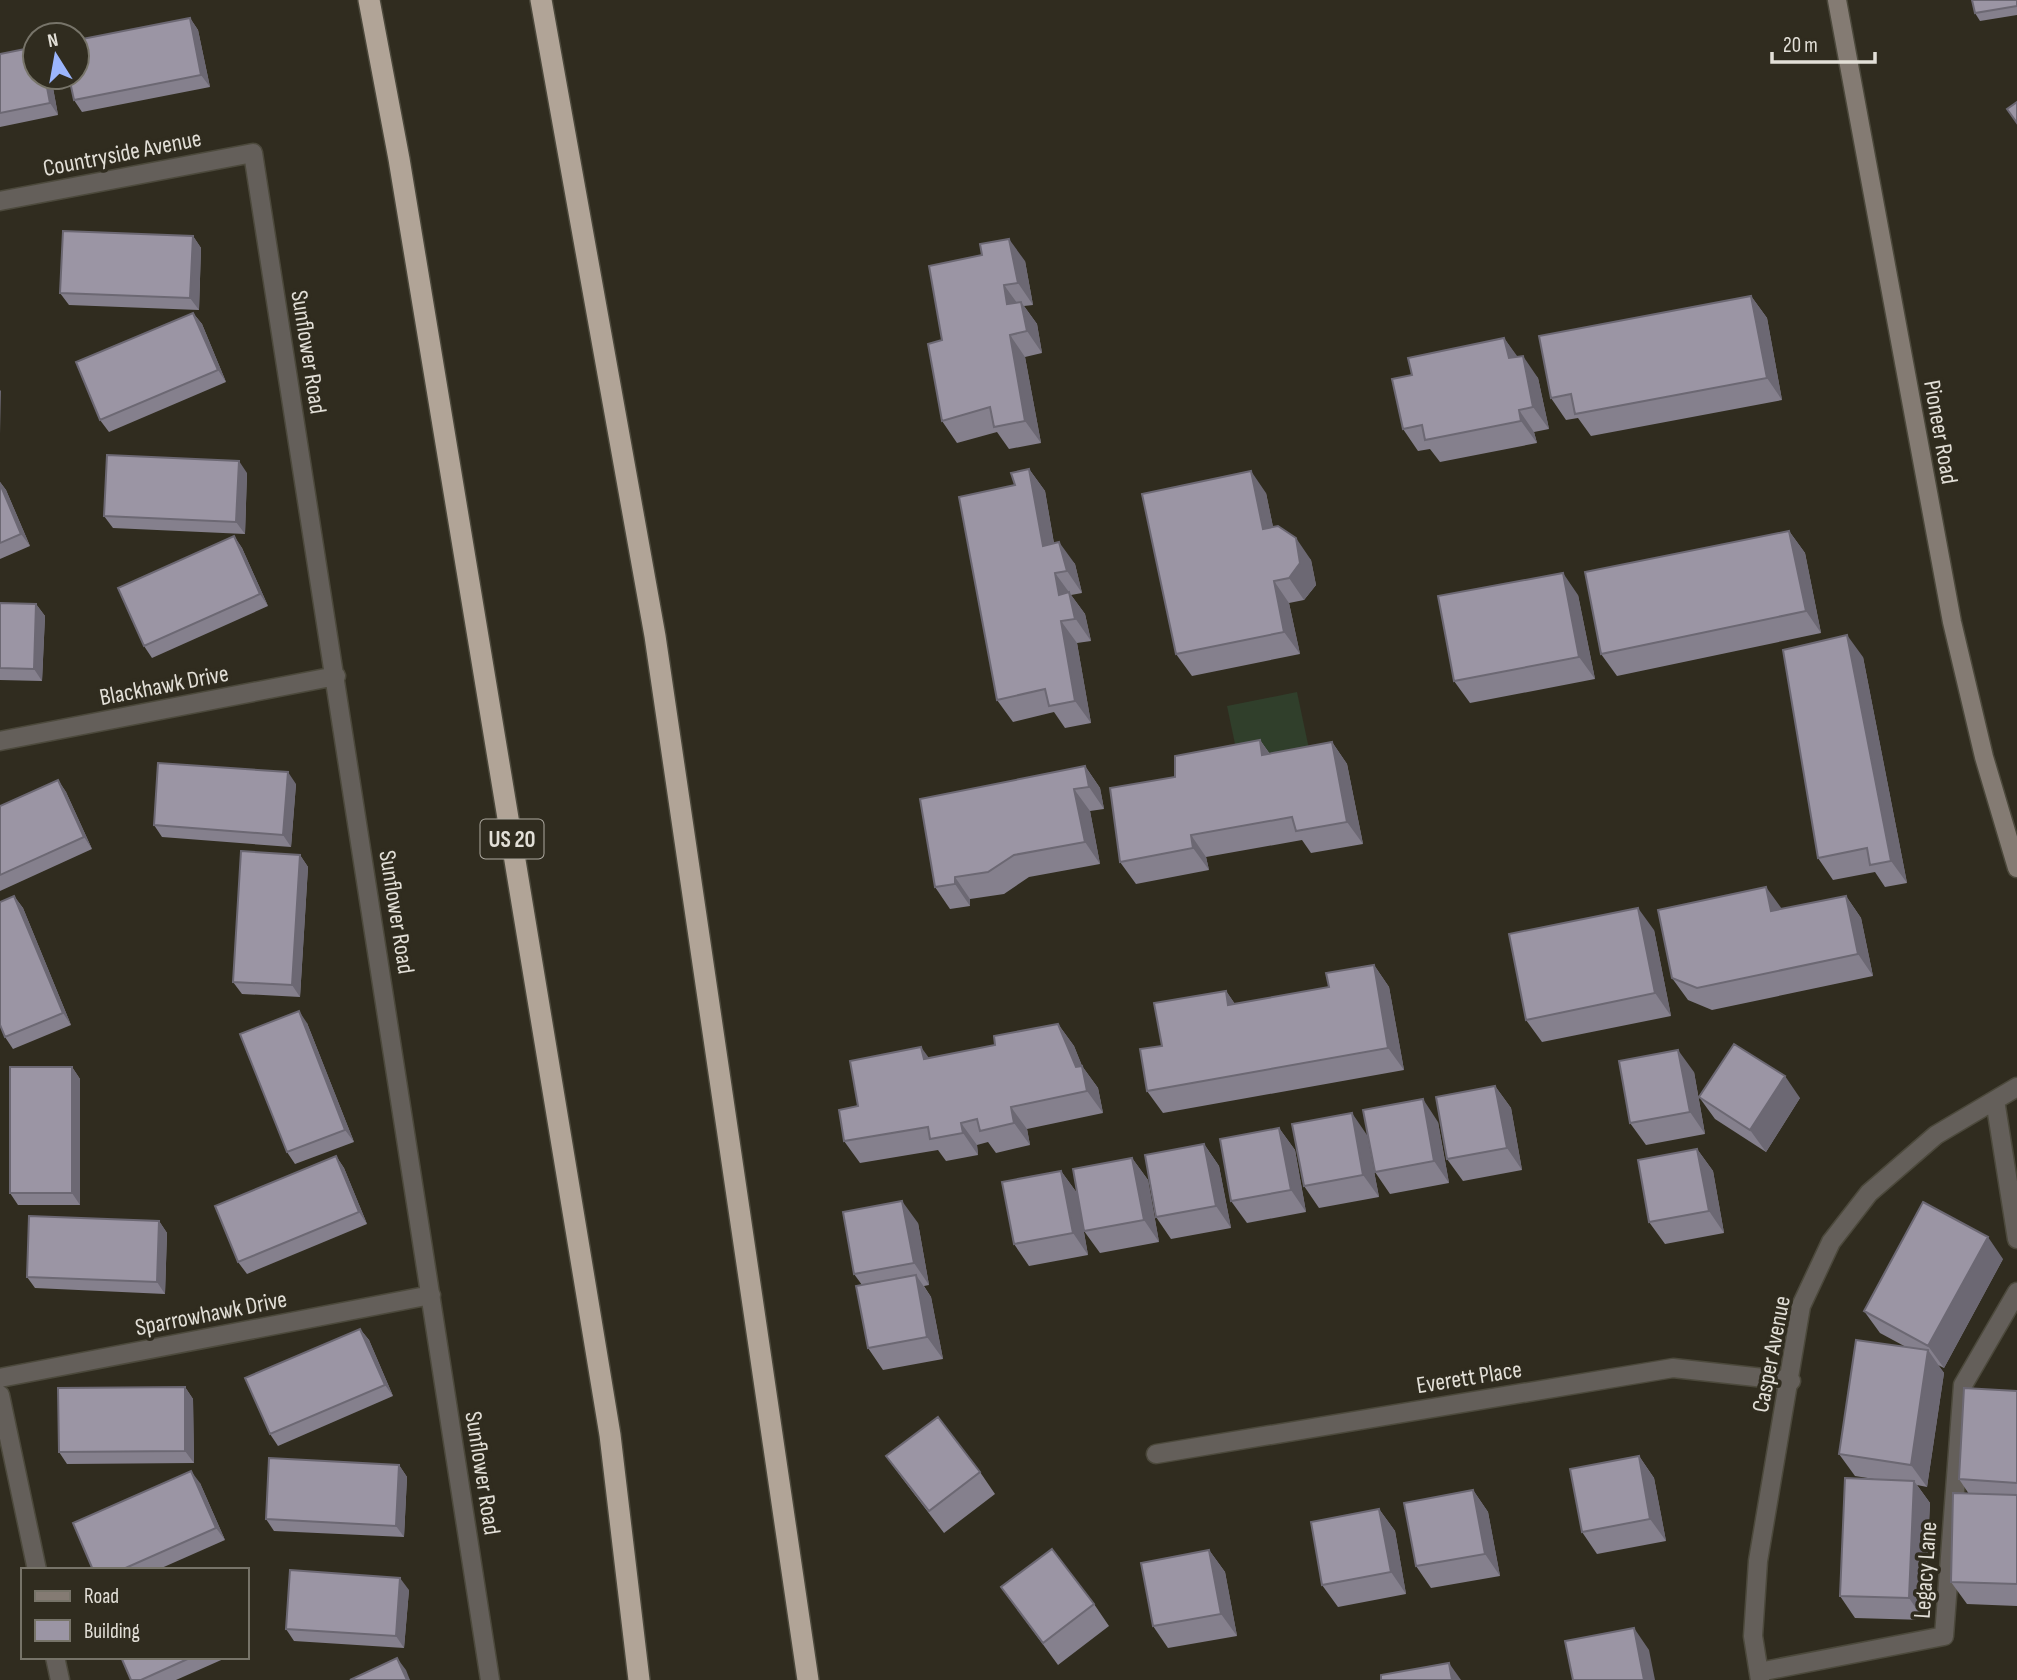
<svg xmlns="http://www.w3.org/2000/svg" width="2017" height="1680" viewBox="0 0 2017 1680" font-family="'Sofia Sans Condensed',sans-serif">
<rect width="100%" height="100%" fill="#302c1f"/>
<path fill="#303f2b" d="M1297 692 1309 749 1239 763 1227 706Z"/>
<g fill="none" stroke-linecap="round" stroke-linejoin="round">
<defs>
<path id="street" d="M0 201 253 153 490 1680
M0 741 336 676
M1995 1100 2017 1239
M0 1378 431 1295
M0 1395 37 1570
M1156 1454 1673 1368 1791 1381
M55 1657 60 1680
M1759 1672 1944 1636 1963 1385 2017 1292
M1760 1680 1753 1636 1758 1561 1801 1306 1831 1242 1869 1193 1936 1135 2017 1087"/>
<path id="secondary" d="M1837 0 1952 622 1984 757 2017 868"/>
<path id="highway" d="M369 0 399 159 610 1435 639 1680
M541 0 655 636 808 1680"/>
</defs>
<use href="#street" stroke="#4c493c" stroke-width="21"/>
<use href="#secondary" stroke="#4c493c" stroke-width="21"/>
<use href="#highway" stroke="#4c493c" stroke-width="24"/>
<use href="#street" stroke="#645f5a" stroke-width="18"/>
<use href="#secondary" stroke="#847b73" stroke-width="18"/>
<use href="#highway" stroke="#b1a497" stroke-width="21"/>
</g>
<path fill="#85808d" d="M2017 0V15L1980 21 1975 13Z
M190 18 198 30 210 87 82 112 74 100Z
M0 54 35 77H51L58 115 0 127Z
M193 236 201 248 199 310 69 305 60 293Z
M1025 261 1033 305 1024 306 1037 324 1042 353 1025 357 1041 443 1009 449 997 432 957 443 942 421V340Z
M1751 296 1767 318 1782 400 1591 436 1578 418 1566 420 1551 398Z
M193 313 202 324 226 382 109 432 100 420Z
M1504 338 1517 357 1538 378 1549 429 1534 432 1537 443 1440 462 1430 449 1418 451 1403 429 1412 375Z
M1029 469 1045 491 1054 543 1075 564 1082 593 1071 595 1085 614 1091 641 1077 643 1091 723 1065 728 1054 712 1013 722 997 700 1015 485Z
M247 473 245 534 113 528 104 516Z
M0 482 6 490 30 546 0 559Z
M1266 493 1273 527 1311 560 1316 585 1304 600 1289 603 1300 654 1192 676 1176 654Z
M1789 531 1805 553 1821 633 1617 676 1601 654Z
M234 536 242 548 268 606 152 658 144 646Z
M1578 595 1595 679 1470 703 1454 681Z
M0 603 36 604 45 616 42 681 0 680Z
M1863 657 1907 883 1885 887 1875 872 1833 880 1818 858Z
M1260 740 1270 754 1332 742 1347 764 1363 844 1311 853 1302 840 1206 857 1209 870 1136 884 1120 862 1175 777Z
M1085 766 1100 788 1104 809 1090 811 1100 864 1029 877 1004 894 970 899V906L950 909 935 887Z
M58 780 66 792 92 849 0 891V806Z
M296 784 291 847 162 837 154 825Z
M300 855 308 867 300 997 242 994 233 982Z
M14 896 23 908 71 1025 13 1049 5 1037Z
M1846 896 1861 918 1873 976 1712 1010 1688 1000 1672 978 1782 909Z
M1654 930 1671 1016 1542 1042 1526 1020Z
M1374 965 1389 987 1404 1070 1163 1113 1147 1091 1162 1046 1226 991 1235 1004 1329 987Z
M307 1023 354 1142 295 1164 287 1152Z
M1058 1024 1074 1046 1082 1066 1098 1088 1103 1113 1027 1129 1030 1145 996 1153 988 1142 977 1145 978 1155 946 1161 938 1150 860 1163 844 1141 858 1106 929 1058 995 1045Z
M72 1067 80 1079V1205H18L10 1193Z
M1694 1072 1705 1134 1646 1145 1630 1123Z
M1495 1086 1511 1108 1522 1170 1463 1181 1447 1159Z
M1699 1097 1800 1098 1766 1152 1715 1119Z
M1438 1122 1449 1183 1390 1194 1375 1172Z
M1279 1128 1295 1150 1306 1212 1247 1223 1231 1201Z
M1367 1135 1379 1197 1319 1208 1304 1186Z
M1204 1144 1219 1166 1231 1228 1171 1239 1156 1217Z
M1697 1149 1713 1171 1724 1233 1665 1244 1649 1222Z
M336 1156 344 1168 367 1224 247 1274 238 1262Z
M1132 1158 1148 1180 1159 1242 1100 1253 1084 1231Z
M1061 1171 1077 1193 1088 1255 1029 1266 1014 1244Z
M159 1221 167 1233 165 1294 35 1288 27 1277Z
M918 1223 929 1285 924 1286 931 1297 943 1359 883 1370 868 1348 862 1285 854 1274Z
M2003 1259 1944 1368 1938 1365 1944 1373 1927 1487 1917 1485 1930 1503 1924 1620 1855 1618 1840 1596 1874 1479 1855 1476 1839 1454 1906 1347 1880 1333 1864 1311Z
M360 1329 369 1340 393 1396 278 1446 270 1434Z
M185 1387 193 1399 194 1463 67 1464 59 1452Z
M2017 1391V1606L1967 1604 1951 1582 1969 1494 1959 1479Z
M886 1456 980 1472 995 1494 944 1533 902 1478Z
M1639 1456 1654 1478 1666 1541 1597 1554 1582 1532Z
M399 1465 407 1477 404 1537 274 1531 266 1519Z
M200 1483 225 1540 157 1570H93Z
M1473 1490 1488 1512 1500 1576 1431 1588 1416 1566Z
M1379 1509 1395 1531 1406 1594 1338 1607 1322 1585Z
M1209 1550 1225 1572 1237 1636 1168 1648 1153 1626Z
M1001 1587 1094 1604 1109 1626 1058 1665Z
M409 1590 404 1648 294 1641 286 1629Z
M121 1657H228L176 1680H131Z"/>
<path fill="#6c6873" d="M190 18 198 30 210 87 201 75Z
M45 77H51L58 115 50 103Z
M193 236 201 248 199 310 190 298Z
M1009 239 1025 261 1033 305 1018 283Z
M1004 285 1020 307 1007 304Z
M1751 296 1767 318 1782 400 1767 378Z
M1021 302 1037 324 1042 353 1027 331Z
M193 313 202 324 226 382 218 370Z
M1010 335 1025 357 1041 443 1025 421Z
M1504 338 1520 360 1509 358Z
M1523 356 1538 378 1549 429 1533 407Z
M0 390 1 391 0 434Z
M1519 410 1534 432 1537 443 1521 421Z
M239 461 247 473 245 534 236 522Z
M1029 469 1045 491 1058 568 1043 546Z
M1251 471 1266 493 1278 551 1263 529Z
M0 482 6 490 30 546 21 534 0 484Z
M1789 531 1805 553 1821 633 1806 611Z
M234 536 242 548 268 606 260 594Z
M1296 538 1311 560 1316 585 1304 600 1289 578Z
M1059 542 1075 564 1082 593 1067 571Z
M1055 573 1085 614 1091 641 1059 595Z
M1563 573 1578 595 1595 679 1579 657Z
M1274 581 1289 603 1300 654 1284 632Z
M36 604 45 616 42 681 34 669Z
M1061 621 1077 643 1091 723 1075 701Z
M1847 635 1863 657 1907 883 1891 861Z
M1260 740 1275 762 1262 755Z
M1332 742 1347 764 1363 844 1347 822Z
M1085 766 1100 788 1104 809 1089 787Z
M288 772 296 784 291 847 283 835Z
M58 780 66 792 92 849 84 837Z
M1074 789 1090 811 1100 864 1085 842Z
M1191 835 1206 857 1209 870 1193 848Z
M300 855 308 867 300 997 292 985Z
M955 877 970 899V906L955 884Z
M1766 887 1782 909 1771 911Z
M14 896 23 908 71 1025 63 1013Z
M1846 896 1861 918 1873 976 1858 954Z
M1638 908 1654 930 1671 1016 1655 993Z
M1374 965 1389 987 1404 1070 1388 1048Z
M1226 991 1241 1013 1228 1005Z
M299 1011 307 1023 354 1142 345 1130Z
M1058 1024 1074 1046 1083 1068 1082 1066 1098 1088 1103 1113 1087 1091Z
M921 1047 937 1069 924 1059Z
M1678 1050 1694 1072 1705 1134 1690 1112Z
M72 1067 80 1079V1205L72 1193Z
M1785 1076 1800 1098 1766 1152 1750 1130Z
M1495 1086 1511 1108 1522 1170 1507 1148Z
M1423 1099 1438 1122 1449 1183 1434 1161Z
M1011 1107 1027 1129 1030 1145 1014 1123Z
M1352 1113 1367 1135 1379 1197 1363 1175Z
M961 1123 977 1145 978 1155 963 1133Z
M1279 1128 1295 1150 1306 1212 1291 1190Z
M1204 1144 1219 1166 1231 1228 1216 1206Z
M1697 1149 1713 1171 1724 1233 1709 1211Z
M336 1156 344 1168 367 1224 359 1212Z
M1132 1158 1148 1180 1159 1242 1144 1220Z
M1061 1171 1077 1193 1088 1255 1073 1233Z
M902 1201 918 1223 929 1285 914 1263Z
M159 1221 167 1233 165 1294 157 1282Z
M1988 1237 2003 1259 1944 1368 1928 1346Z
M916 1275 931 1297 943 1359 927 1337Z
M360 1329 369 1340 393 1396 385 1385Z
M1928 1350 1944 1373 1927 1487 1911 1465Z
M185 1387 193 1399 194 1463 185 1451Z
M1639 1456 1654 1478 1666 1541 1650 1519Z
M399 1465 407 1477 404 1537 396 1526Z
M191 1471 200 1483 225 1540 216 1528Z
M1914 1481 1930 1503 1924 1620 1909 1598Z
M1473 1490 1488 1512 1500 1576 1485 1554Z
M1379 1509 1395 1531 1406 1594 1391 1572Z
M1209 1550 1225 1572 1237 1636 1221 1614Z
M400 1578 409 1590 404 1648 396 1636Z
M1634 1628 1649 1650 1655 1680H1644Z
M397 1658 406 1670 410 1680H407Z
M1449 1663 1461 1680H1452Z"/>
<path fill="#9b95a4" stroke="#6c6873" stroke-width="2" d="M1972 0H2017V6L1975 13Z
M190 18 201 75 74 100 69 77H77V40Z
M35 47V77H45L50 103 0 113V54Z
M2017 102V123L2007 109Z
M63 231 193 236 190 298 60 293Z
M1009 239 1018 283 1004 285 1007 304 1021 302 1027 331 1010 335 1025 421 994 427 990 407 942 421 928 344 942 340 929 266 982 255 980 244Z
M1751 296 1767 378 1575 414 1571 394 1551 398 1539 336Z
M193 313 218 370 100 420 76 362Z
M1504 338 1509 358 1523 356 1533 407 1519 410 1521 421 1425 440 1422 425 1403 429 1392 379 1412 375 1408 358Z
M107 455 239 461 236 522 104 516Z
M1029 469 1043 546 1059 542 1067 571 1055 573 1059 595 1069 592 1075 619 1061 621 1075 701 1049 706 1045 689 997 700 959 497 1015 485 1011 473Z
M1251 471 1263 529 1278 526 1296 538 1300 563 1289 578 1274 581 1284 632 1176 654 1142 494Z
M0 484 21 534 0 543Z
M1789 531 1806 611 1601 654 1585 572Z
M234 536 260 594 144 646 118 588Z
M1563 573 1579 657 1454 681 1438 596Z
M0 603 36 604 34 669 0 668Z
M1847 635 1891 861 1870 865 1867 848 1818 858 1783 650Z
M1260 740 1262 755 1332 742 1347 822 1296 831 1292 817 1191 835 1193 848 1120 862 1110 788 1175 777V756Z
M158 763 288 772 283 835 154 825Z
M1085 766 1089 787 1074 789 1085 842 1014 855 988 872 955 877V884L935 887 920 799Z
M58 780 84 837 0 875V806Z
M241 851 300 855 292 985 233 982Z
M1766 887 1771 911 1846 896 1858 954 1697 988 1672 978 1658 910Z
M14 896 63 1013 5 1037 0 1025V902Z
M1638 908 1655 993 1526 1020 1509 934Z
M1374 965 1388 1048 1147 1091 1140 1049 1162 1046 1154 1003 1226 991 1228 1005 1329 987 1326 973Z
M299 1011 345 1130 287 1152 240 1034Z
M1058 1024 1076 1067 1082 1066 1087 1091 1011 1107 1014 1123 980 1131 977 1119 961 1123 963 1133 930 1139 928 1127 844 1141 839 1110 858 1106 850 1061 921 1047 924 1059 995 1045 994 1036Z
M1734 1044 1785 1076 1750 1130 1699 1097Z
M1678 1050 1690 1112 1630 1123 1619 1061Z
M10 1067H72V1193H10Z
M1495 1086 1507 1148 1447 1159 1436 1097Z
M1423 1099 1434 1161 1375 1172 1363 1110Z
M1352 1113 1363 1175 1304 1186 1292 1124Z
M1279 1128 1291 1190 1231 1201 1220 1139Z
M1204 1144 1216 1206 1156 1217 1145 1155Z
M1697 1149 1709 1211 1649 1222 1638 1160Z
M336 1156 359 1212 238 1262 215 1206Z
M1132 1158 1144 1220 1084 1231 1073 1169Z
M1061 1171 1073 1233 1014 1244 1002 1182Z
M902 1201 914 1263 854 1274 843 1212Z
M1923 1202 1988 1237 1928 1346 1864 1311Z
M29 1216 159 1221 157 1282 27 1277Z
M916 1275 927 1337 868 1348 856 1286Z
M360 1329 385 1385 270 1434 245 1378Z
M1856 1340 1928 1350 1911 1465 1839 1454Z
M185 1387V1451L59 1452 58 1388Z
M1964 1388 2017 1391V1483L1959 1479Z
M938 1417 980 1472 929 1511 886 1456Z
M1639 1456 1650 1519 1582 1532 1570 1469Z
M269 1458 399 1465 396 1526 266 1519Z
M191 1471 216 1528 121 1570H93L73 1523Z
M1845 1478 1914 1481 1909 1598 1840 1596Z
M1473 1490 1485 1554 1416 1566 1404 1503Z
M1953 1493 2017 1495V1584L1951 1582Z
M1379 1509 1391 1572 1322 1585 1311 1522Z
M1052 1549 1094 1604 1043 1643 1001 1587Z
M1209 1550 1221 1614 1153 1626 1141 1563Z
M290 1570 400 1578 396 1636 286 1629Z
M1634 1628 1644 1680H1573L1565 1641Z
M121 1657H192L141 1680H131Z
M397 1658 407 1680H350Z
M1449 1663 1452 1680H1381V1675Z"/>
<g text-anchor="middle" stroke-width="7" stroke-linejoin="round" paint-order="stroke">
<rect fill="#302c1f" stroke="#ada9a0" stroke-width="2" x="480.5" y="819.5" width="63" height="39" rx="5"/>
<g font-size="23" font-weight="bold" fill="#e2dfd7">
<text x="512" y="847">US 20</text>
</g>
<g font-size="24" fill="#e2dfd7" stroke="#302c1f">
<text transform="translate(122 153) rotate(-11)" y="8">Countryside Avenue</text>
<text transform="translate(309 352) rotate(81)" y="8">Sunflower Road</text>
<text transform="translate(1941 432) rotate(80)" y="8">Pioneer Road</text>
<text transform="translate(164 685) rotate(-11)" y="8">Blackhawk Drive</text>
<text transform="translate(397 912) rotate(81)" y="8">Sunflower Road</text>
<text transform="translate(211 1313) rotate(-11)" y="8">Sparrowhawk Drive</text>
<text transform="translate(1771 1354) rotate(-79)" y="8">Casper Avenue</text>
<text transform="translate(1469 1377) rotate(-9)" y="8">Everett Place</text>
<text transform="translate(483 1473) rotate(81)" y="8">Sunflower Road</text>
<text transform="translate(1925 1570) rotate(-86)" y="8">Legacy Lane</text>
</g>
</g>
<rect x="21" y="1568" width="228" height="91" fill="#302c1f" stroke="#777469" stroke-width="2"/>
<rect x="35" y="1591" width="35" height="10" fill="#847b73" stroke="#777469" stroke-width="2"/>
<text x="84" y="1603" font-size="21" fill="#e2dfd7">Road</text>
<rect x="35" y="1620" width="35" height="21" fill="#9b95a4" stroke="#777469" stroke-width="2"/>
<text x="84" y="1638" font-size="21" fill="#e2dfd7">Building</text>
<g transform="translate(56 56) rotate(349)"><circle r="33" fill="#302c1f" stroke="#777469" stroke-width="2"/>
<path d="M0-5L12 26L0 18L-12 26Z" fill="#9bb5fd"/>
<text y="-10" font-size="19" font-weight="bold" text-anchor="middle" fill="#e2dfd7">N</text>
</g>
<path d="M1772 52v10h103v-10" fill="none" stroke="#e2dfd7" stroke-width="3.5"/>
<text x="1783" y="52" font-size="21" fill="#e2dfd7" stroke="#302c1f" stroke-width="5" paint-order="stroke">20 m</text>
</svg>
